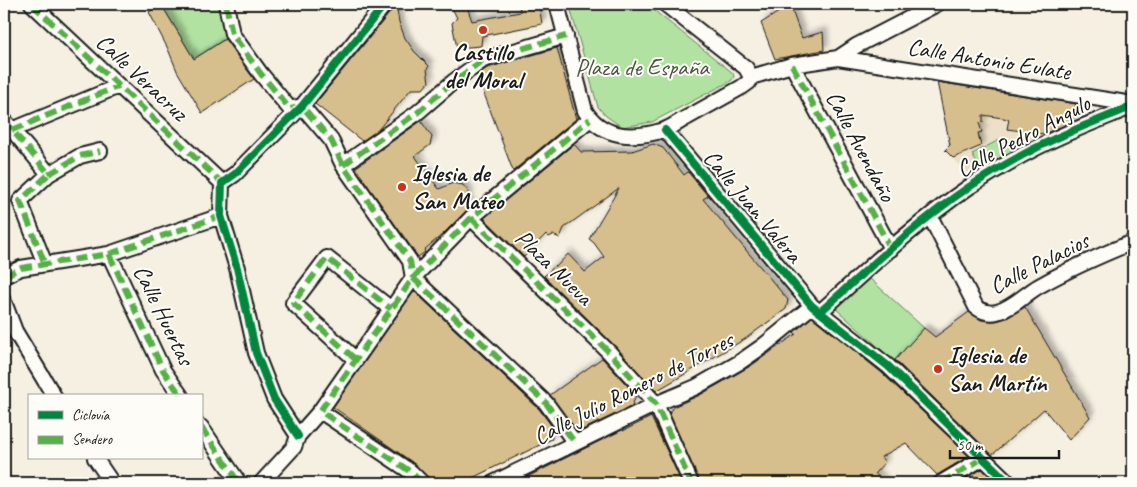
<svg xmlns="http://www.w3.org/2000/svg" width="1137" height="487" viewBox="0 0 1137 487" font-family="Caveat,sans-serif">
<defs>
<filter id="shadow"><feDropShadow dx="4.5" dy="-4.5" stdDeviation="2.5" flood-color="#0004"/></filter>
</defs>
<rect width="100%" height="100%" fill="#f5f0e2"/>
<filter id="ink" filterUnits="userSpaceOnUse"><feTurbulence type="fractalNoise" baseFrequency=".02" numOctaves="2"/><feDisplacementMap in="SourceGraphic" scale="10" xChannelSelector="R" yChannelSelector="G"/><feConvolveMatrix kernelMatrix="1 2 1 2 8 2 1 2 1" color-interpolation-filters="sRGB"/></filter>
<g filter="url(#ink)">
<path fill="#ece1c8" d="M935 74 1017 86 1007 129 1055 136 971 179 945 150 950 145Z"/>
<path fill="#b1e2a2" stroke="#667f5f" d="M175 4H226L232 34 194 59 164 9Z
M569 4H646L733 73 734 77 731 81 652 122 622 127 606 116 598 107Z
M1005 137 1012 152 979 168 972 154Z
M866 275 924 328 894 361 836 309Z"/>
<path fill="#d6be8d" stroke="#1c1c1c" filter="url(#shadow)" d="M161 4 194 59 225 39 254 79 202 113 177 71 168 49 149 12Z
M394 4H396L399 22 405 38 414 51 429 66 427 69 429 82 423 89H411L378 130 362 141 315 104 392 10Z
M450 4H466L472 21 520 12 519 4H539L542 24 482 36 481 46 457 48 452 23 457 18Z
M790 5 802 38 823 32 824 50 775 59 761 23Z
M557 48 576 119 513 171 477 75 487 68Z
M937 82 1076 104 1072 122 1044 134 1007 129 1009 119 983 115V122L979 123 982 132 978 133 981 146 953 158 945 150 950 145Z
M421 121 432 137 430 145 415 156 439 189 453 183 463 185 468 191V204L470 207 443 234 424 250 425 252 418 257 355 168Z
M574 144 581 152 632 151 653 144 663 148 684 175 688 172 708 196 703 199 788 300 786 309 745 339 656 391 615 346 544 276 556 265 557 266 568 254 585 272 604 257 594 243 589 239 619 188 564 228 560 238 553 235 549 237 546 234 524 257 484 218Z
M414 291 539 409 551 425 552 439 462 483H432L428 477 412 462 333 407Z
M1025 307 1090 417 1069 440 1044 409 992 455 895 360 924 328 935 337 969 312 981 320 995 321 1007 318Z
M812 317 882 373 969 456 937 475 906 443 881 457 885 462 875 473 884 483H700L669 413 673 407 700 395 752 365 796 334 794 332Z
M602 358 636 395 632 406 578 432 550 395Z
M651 417 682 483H515L624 429 623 431Z
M982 469 997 483H958Z"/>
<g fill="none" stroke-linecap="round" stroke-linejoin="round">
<defs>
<path id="minor" d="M32 4 222 183
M226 4 232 34 261 74 290 109 302 106
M557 4 585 111C603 139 635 139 664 130 672 127 680 121 688 117 706 107 724 97 742 87L749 82 751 77
M665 4 746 68 751 77
M838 58 1133 104
M792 65 891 249
M751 77 792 65 838 58 856 46 937 4
M302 106 331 140 343 165 410 261 413 278
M4 120 49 174 20 201 45 264
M12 130 119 86
M665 130 812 306 888 366 1009 483
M343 165 417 113 453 82 483 60 566 36
M49 174 80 156 100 151
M930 216 976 307C983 312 989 314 997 312 1013 308 1025 294 1039 286 1069 269 1101 255 1133 242
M471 218 609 352 656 404 691 483
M109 254 163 370 181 396
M4 276 21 268 109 254 221 216
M413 278 546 403 575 443
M4 302 15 331 54 396
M820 312C868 269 916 223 969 187 1001 166 1035 147 1070 132 1090 123 1112 115 1133 106
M355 359 293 303 327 258 391 309
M320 411 411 472 422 483
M201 427 239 483
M298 436 274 399 256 353 237 268 221 216 222 183 235 174 302 106 385 4
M298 436 320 411 413 278 471 218 590 119
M95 458 112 483
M261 483 294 447 298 436
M493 483 656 404 696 387 740 362 763 346 812 306
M941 483 983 458"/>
</defs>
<use href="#minor" stroke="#1c1c1c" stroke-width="18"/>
<use href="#minor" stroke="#fdfcf7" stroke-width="14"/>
<path stroke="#55b145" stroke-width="6" stroke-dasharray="12 6" stroke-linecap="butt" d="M32 4 222 183
M226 4 232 34 261 74 290 109 302 106 331 140 343 165 410 261 413 278
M792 65 891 249
M4 120 49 174 20 201 45 264
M12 130 119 86
M343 165 417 113 453 82 483 60 566 36
M49 174 80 156 100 151
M471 218 609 352 656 404 691 483
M109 254 163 370 181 396
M4 276 21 268 109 254 221 216
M413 278 546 403 575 443
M355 359 293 303 327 258 391 309
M201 427 239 483
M422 483 411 472 320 411 413 278 471 218 590 119
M941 483 983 458"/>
<defs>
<path id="cycleway" d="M665 130 812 306 888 366 1009 483
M820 312C868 269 916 223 969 187 1001 166 1035 147 1070 132 1090 123 1112 115 1133 106
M298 436 274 399 256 353 237 268 221 216 222 183 235 174 302 106 385 4"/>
</defs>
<use href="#cycleway" stroke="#fdfcf7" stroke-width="11"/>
<use href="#cycleway" stroke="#00873e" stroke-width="8"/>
</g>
</g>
<g fill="#c8321e" stroke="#fdfcf7" stroke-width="2">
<circle cx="483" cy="30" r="5"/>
<circle cx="402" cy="187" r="5"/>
<circle cx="938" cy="369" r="5"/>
</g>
<g text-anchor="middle" stroke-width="4" stroke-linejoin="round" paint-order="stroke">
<g font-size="24" font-weight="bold" fill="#1c1c1c" stroke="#fdfcf7" text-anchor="start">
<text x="483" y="60" text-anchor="middle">Castillo<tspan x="483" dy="28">del Moral</tspan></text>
<text x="412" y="181">Iglesia de<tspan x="412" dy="28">San Mateo</tspan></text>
<text x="948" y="363">Iglesia de<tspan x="948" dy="28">San Martín</tspan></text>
</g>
<g font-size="24" fill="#1c1c1c" stroke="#fdfcf7">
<text transform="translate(989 59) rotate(9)" y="8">Calle Antonio Eulate</text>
<text transform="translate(142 77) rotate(43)" y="8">Calle Veracruz</text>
<text transform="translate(1023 136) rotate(-28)" y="8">Calle Pedro Angulo</text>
<text transform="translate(861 146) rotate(62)" y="8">Calle Avendaño</text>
<text transform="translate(753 206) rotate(50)" y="8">Calle Juan Valera</text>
<text transform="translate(1039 263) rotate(-27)" y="8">Calle Palacios</text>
<text transform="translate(554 267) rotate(44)" y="8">Plaza Nueva</text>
<text transform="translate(164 315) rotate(64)" y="8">Calle Huertas</text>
<text transform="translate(633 388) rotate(-27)" y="8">Calle Julio Romero de Torres</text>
</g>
<g font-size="24" fill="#495744" stroke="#fdfcf7">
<text x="642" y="75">Plaza de España</text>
</g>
</g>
<rect width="1137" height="487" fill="none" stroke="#fdfcf7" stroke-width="20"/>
<rect x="10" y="10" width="1117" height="467" fill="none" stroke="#1c1c1c" stroke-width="2" filter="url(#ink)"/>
<rect x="28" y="394" width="175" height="65" fill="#fdfcf7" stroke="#a3a29f"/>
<rect x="38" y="411" width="25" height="8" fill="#00873e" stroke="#a3a29f"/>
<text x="72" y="420" font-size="15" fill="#1c1c1c">Ciclovía</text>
<rect x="38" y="436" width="25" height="8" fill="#55b145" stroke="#a3a29f"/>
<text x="72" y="444" font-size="15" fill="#1c1c1c">Sendero</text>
<path d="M950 450v8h109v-8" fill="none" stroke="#1c1c1c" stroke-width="2.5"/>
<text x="957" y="450" font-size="15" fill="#1c1c1c" stroke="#fdfcf7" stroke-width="4" paint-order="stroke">50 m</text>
</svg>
